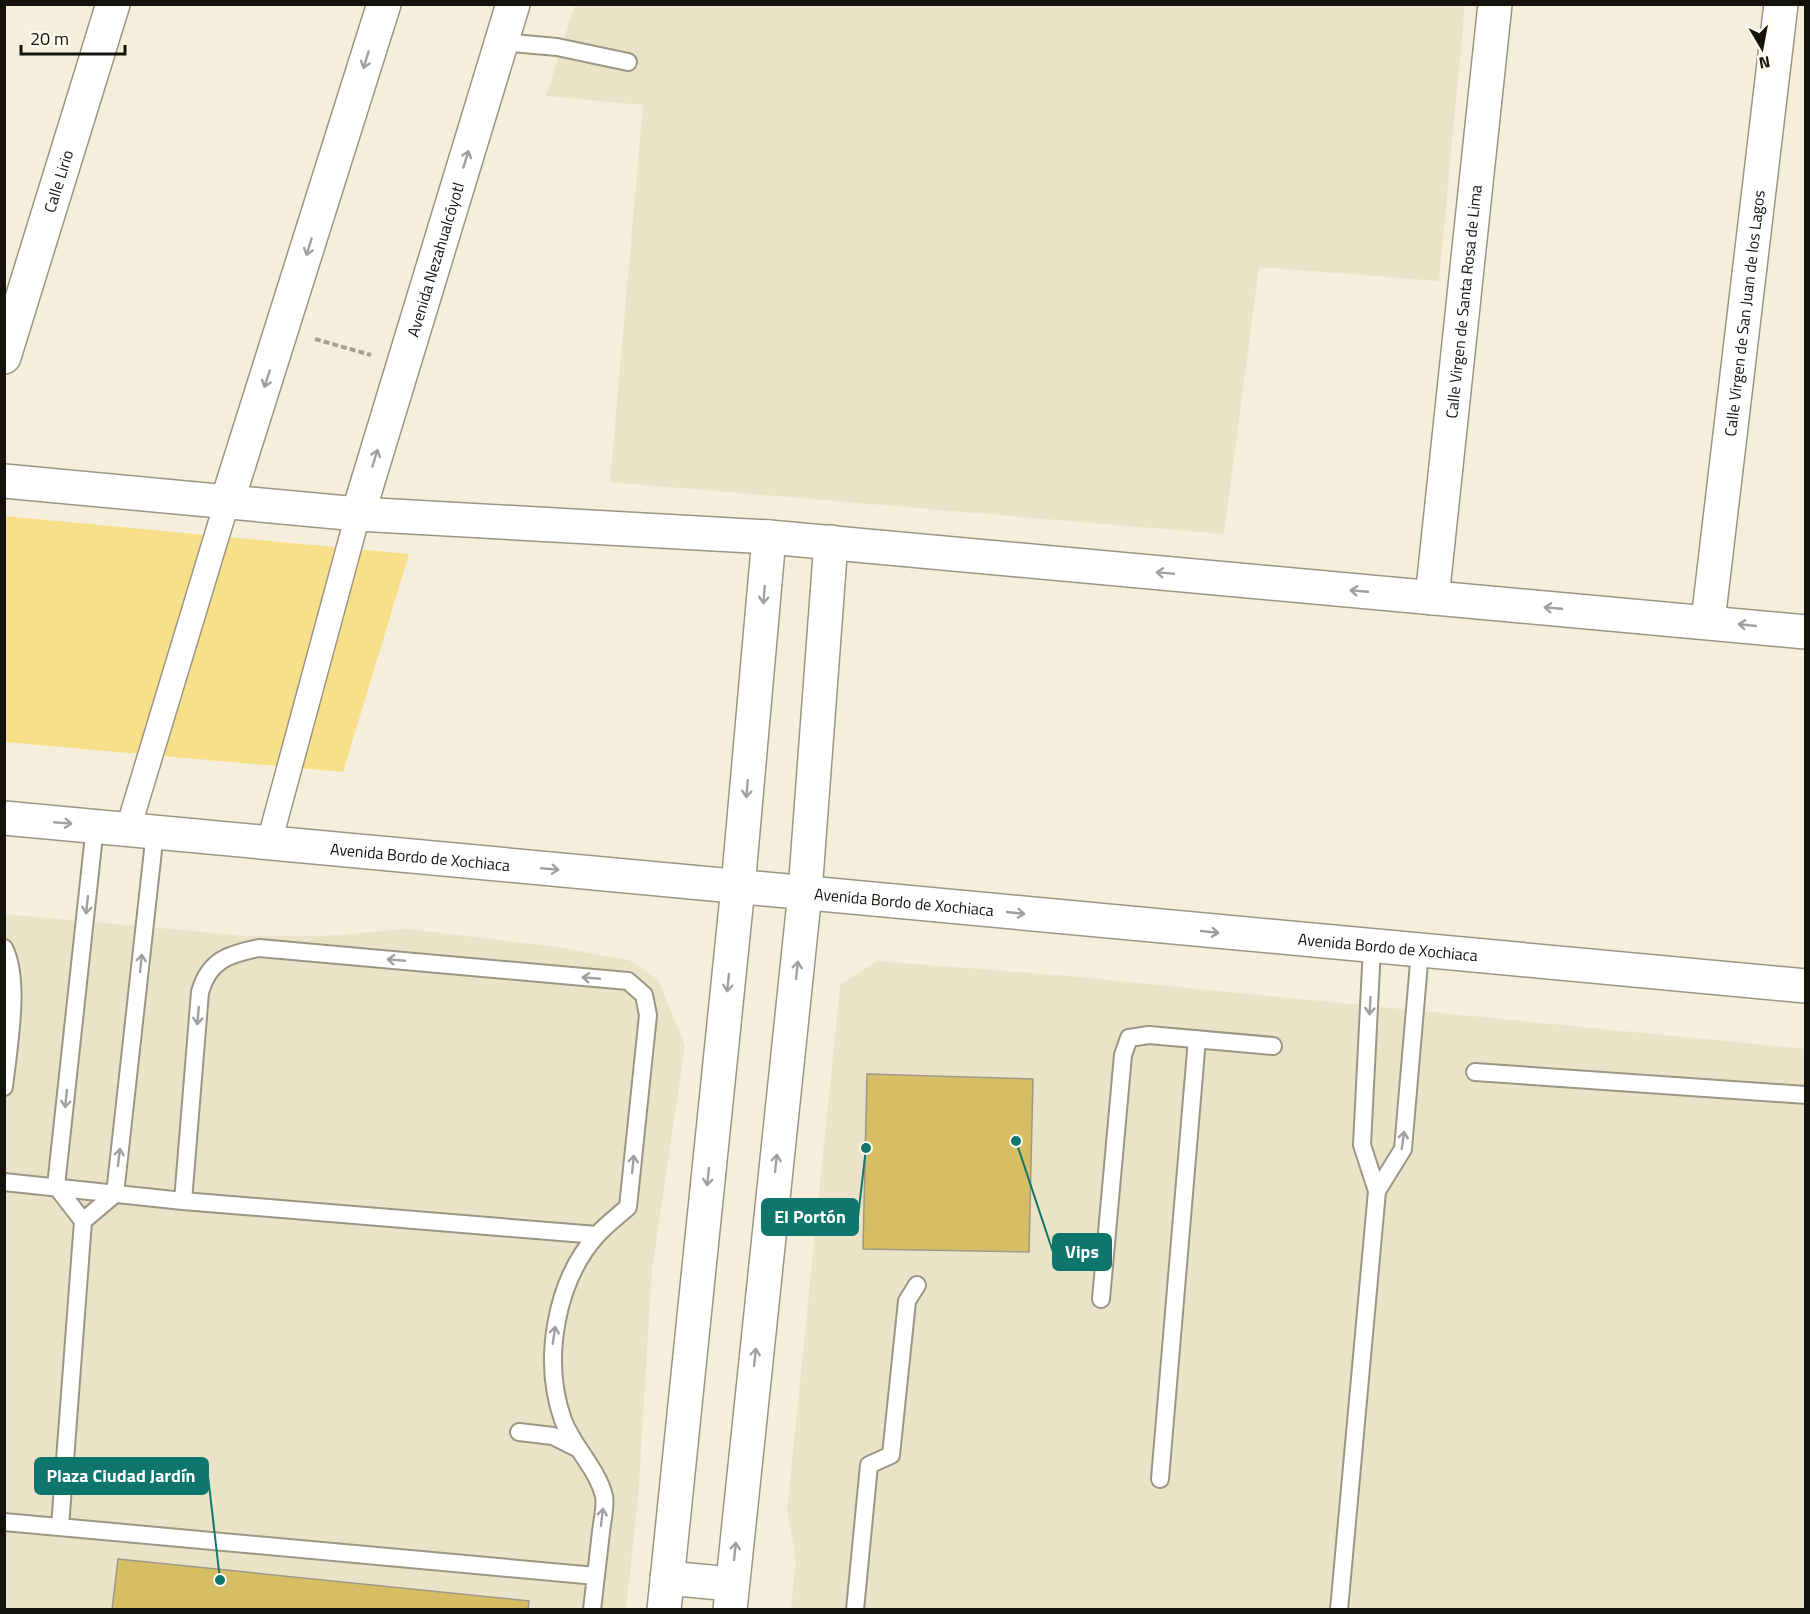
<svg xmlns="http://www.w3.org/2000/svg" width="1810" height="1614" viewBox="0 0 1810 1614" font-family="'Titillium Web',sans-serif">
<rect width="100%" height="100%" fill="#f4eedb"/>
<path fill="#ebe3c8" d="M575 5H1465L1439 281 1259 267 1224 534 610 482 643 105 546 96Z
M4 914 247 936H324L408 929 556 947 629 960 658 980 685 1045 652 1270 638 1499 626 1609H5Z
M877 961 1057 975 1805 1049V1609H791L796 1559 787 1512 840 985Z"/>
<path fill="#f8e08b" d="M4 516 409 554 343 772 5 742Z"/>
<path fill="#d7be65" stroke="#9e9987" stroke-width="1.5" d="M867 1074 1033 1079 1029 1252 863 1249Z
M118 1559 529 1601 528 1610H112Z"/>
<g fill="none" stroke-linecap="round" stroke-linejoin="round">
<defs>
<path id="service" d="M501 42 557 47 628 62
M4 948C21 980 8 1050 4 1087
M1475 1072 1806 1095
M4 1182 183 1201 597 1235
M1377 1191 1403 1149 1420 951
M183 1201 200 992C209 960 229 954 259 948L628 981 644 995 648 1015 628 1207C618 1216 607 1224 598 1234 555 1281 542 1361 563 1420 573 1447 597 1468 604 1496 606 1507 602 1521 601 1532 598 1558 595 1584 592 1610
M83 1221 115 1194 155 832
M1101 1299 1123 1055 1129 1038 1149 1035 1273 1046
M519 1432 553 1436 577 1448
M1160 1479 1197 1039
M4 1522 596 1576
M60 1527 83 1221 56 1186 95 826
M855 1610 869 1465 891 1455 907 1301 917 1285
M1339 1610 1377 1191 1362 1145 1372 947"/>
<path id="pedestrian" d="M128 829 227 502
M269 843 358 514"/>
<g id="minor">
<path id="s1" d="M4 357 113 4"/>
<path id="s2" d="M1432 598 1495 4"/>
<path id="s3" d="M1708 621 1781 4"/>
<path d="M667 1578 731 1584"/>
<path d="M664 1610 738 887 769 537"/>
<path d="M730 1610 805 892 831 542"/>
</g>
<g id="secondary">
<path d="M227 502 384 4"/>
<path id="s4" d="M358 514 513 4"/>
</g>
<g id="primary">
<path d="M4 481 358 514 769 537 1806 632"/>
<path id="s5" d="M4 818 1806 986"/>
</g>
</defs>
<use href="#service" stroke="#9b9583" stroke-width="20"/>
<use href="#pedestrian" stroke="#9b9583" stroke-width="27"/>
<use href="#minor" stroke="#9b9583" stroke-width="36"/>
<use href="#secondary" stroke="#9b9583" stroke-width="36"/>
<use href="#primary" stroke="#9b9583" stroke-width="36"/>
<path stroke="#a6a293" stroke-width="4" stroke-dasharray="6 3" stroke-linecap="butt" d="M315 339 371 355"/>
<use href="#service" stroke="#fff" stroke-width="16"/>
<use href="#pedestrian" stroke="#fff" stroke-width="24"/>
<use href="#minor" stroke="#fff" stroke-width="33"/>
<use href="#secondary" stroke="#fff" stroke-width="33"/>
<use href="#primary" stroke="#fff" stroke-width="33"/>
</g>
<defs><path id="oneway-shaft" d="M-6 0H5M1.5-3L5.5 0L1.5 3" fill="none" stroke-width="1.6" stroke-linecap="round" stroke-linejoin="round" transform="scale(1.5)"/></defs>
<g stroke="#a1a09e">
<use href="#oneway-shaft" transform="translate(366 60) rotate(107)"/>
<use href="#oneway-shaft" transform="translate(466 159) rotate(-73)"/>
<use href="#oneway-shaft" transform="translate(309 247) rotate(107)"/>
<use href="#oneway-shaft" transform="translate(267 379) rotate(108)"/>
<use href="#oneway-shaft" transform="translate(375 458) rotate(-73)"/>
<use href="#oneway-shaft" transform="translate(1165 573) rotate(-175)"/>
<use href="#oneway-shaft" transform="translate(1359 591) rotate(-175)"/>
<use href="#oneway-shaft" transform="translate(764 595) rotate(95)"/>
<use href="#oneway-shaft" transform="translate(1553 608) rotate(-175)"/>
<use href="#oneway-shaft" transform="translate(1747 625) rotate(-174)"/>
<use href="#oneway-shaft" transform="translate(747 789) rotate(95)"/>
<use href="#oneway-shaft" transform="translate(63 823) rotate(5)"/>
<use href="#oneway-shaft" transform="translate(550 869) rotate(5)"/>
<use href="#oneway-shaft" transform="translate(87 905) rotate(96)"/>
<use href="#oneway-shaft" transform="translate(1016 913) rotate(6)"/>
<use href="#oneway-shaft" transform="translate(1210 932) rotate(6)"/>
<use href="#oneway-shaft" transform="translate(396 960) rotate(-175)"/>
<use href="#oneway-shaft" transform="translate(141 963) rotate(-84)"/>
<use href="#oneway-shaft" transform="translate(797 970) rotate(-84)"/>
<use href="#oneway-shaft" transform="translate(591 978) rotate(-175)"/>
<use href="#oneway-shaft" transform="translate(728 983) rotate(96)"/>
<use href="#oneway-shaft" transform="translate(1370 1006) rotate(93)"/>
<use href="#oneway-shaft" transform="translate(198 1016) rotate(95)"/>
<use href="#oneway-shaft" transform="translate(66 1099) rotate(96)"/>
<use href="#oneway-shaft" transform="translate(1403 1140) rotate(-82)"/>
<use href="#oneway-shaft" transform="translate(119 1157) rotate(-83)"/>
<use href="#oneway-shaft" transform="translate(776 1163) rotate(-84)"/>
<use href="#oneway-shaft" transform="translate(633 1164) rotate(-84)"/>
<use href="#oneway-shaft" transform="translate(708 1177) rotate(96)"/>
<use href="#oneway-shaft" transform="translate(554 1335) rotate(-82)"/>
<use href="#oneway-shaft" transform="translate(755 1357) rotate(-84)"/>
<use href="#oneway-shaft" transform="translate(602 1517) rotate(-83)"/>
<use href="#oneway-shaft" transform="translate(735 1551) rotate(-84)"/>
</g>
<g text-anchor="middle" stroke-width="4.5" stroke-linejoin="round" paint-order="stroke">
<g font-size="16" fill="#14120c" stroke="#fffcf0">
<text dy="6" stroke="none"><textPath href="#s1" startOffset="184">Calle Lirio</textPath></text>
<text dy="6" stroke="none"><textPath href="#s4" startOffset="266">Avenida Nezahualcóyotl</textPath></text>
<text dy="6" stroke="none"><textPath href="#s2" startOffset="298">Calle Virgen de Santa Rosa de Lima</textPath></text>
<text dy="6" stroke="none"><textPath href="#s3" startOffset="310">Calle Virgen de San Juan de los Lagos</textPath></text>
<text dy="6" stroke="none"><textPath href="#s5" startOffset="418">Avenida Bordo de Xochiaca</textPath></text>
<text dy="6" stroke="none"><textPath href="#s5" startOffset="904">Avenida Bordo de Xochiaca</textPath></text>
<text dy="6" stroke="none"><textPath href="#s5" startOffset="1390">Avenida Bordo de Xochiaca</textPath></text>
</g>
</g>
<path fill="none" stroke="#0f766e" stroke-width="2" d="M866 1148L858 1217M1016 1141L1053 1252M220 1580L208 1476"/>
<g fill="#0f766e" stroke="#fffcf0" stroke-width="2">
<circle cx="866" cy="1148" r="6"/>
<circle cx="1016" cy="1141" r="6"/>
<circle cx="220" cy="1580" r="6"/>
</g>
<g fill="#0f766e" stroke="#0f766e" stroke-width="2">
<rect x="762" y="1199" width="96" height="36" rx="6"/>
<rect x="1053" y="1234" width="58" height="36" rx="6"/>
<rect x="35" y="1458" width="173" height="36" rx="6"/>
</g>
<g font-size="18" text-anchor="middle" font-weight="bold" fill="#fff">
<text x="810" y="1223">El Portón</text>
<text x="1082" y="1258">Vips</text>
<text x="121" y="1482">Plaza Ciudad Jardín</text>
</g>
<rect width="1810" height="1614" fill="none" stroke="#14120c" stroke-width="12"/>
<g transform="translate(1762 48) rotate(170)" stroke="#fffcf0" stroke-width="4.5" paint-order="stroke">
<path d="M0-4.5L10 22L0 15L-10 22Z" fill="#14120c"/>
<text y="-9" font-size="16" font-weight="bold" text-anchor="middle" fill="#14120c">N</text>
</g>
<path d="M21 45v9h104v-9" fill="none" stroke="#14120c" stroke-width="3"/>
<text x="30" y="45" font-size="18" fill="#14120c" stroke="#fffcf0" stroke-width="4.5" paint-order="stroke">20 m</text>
</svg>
